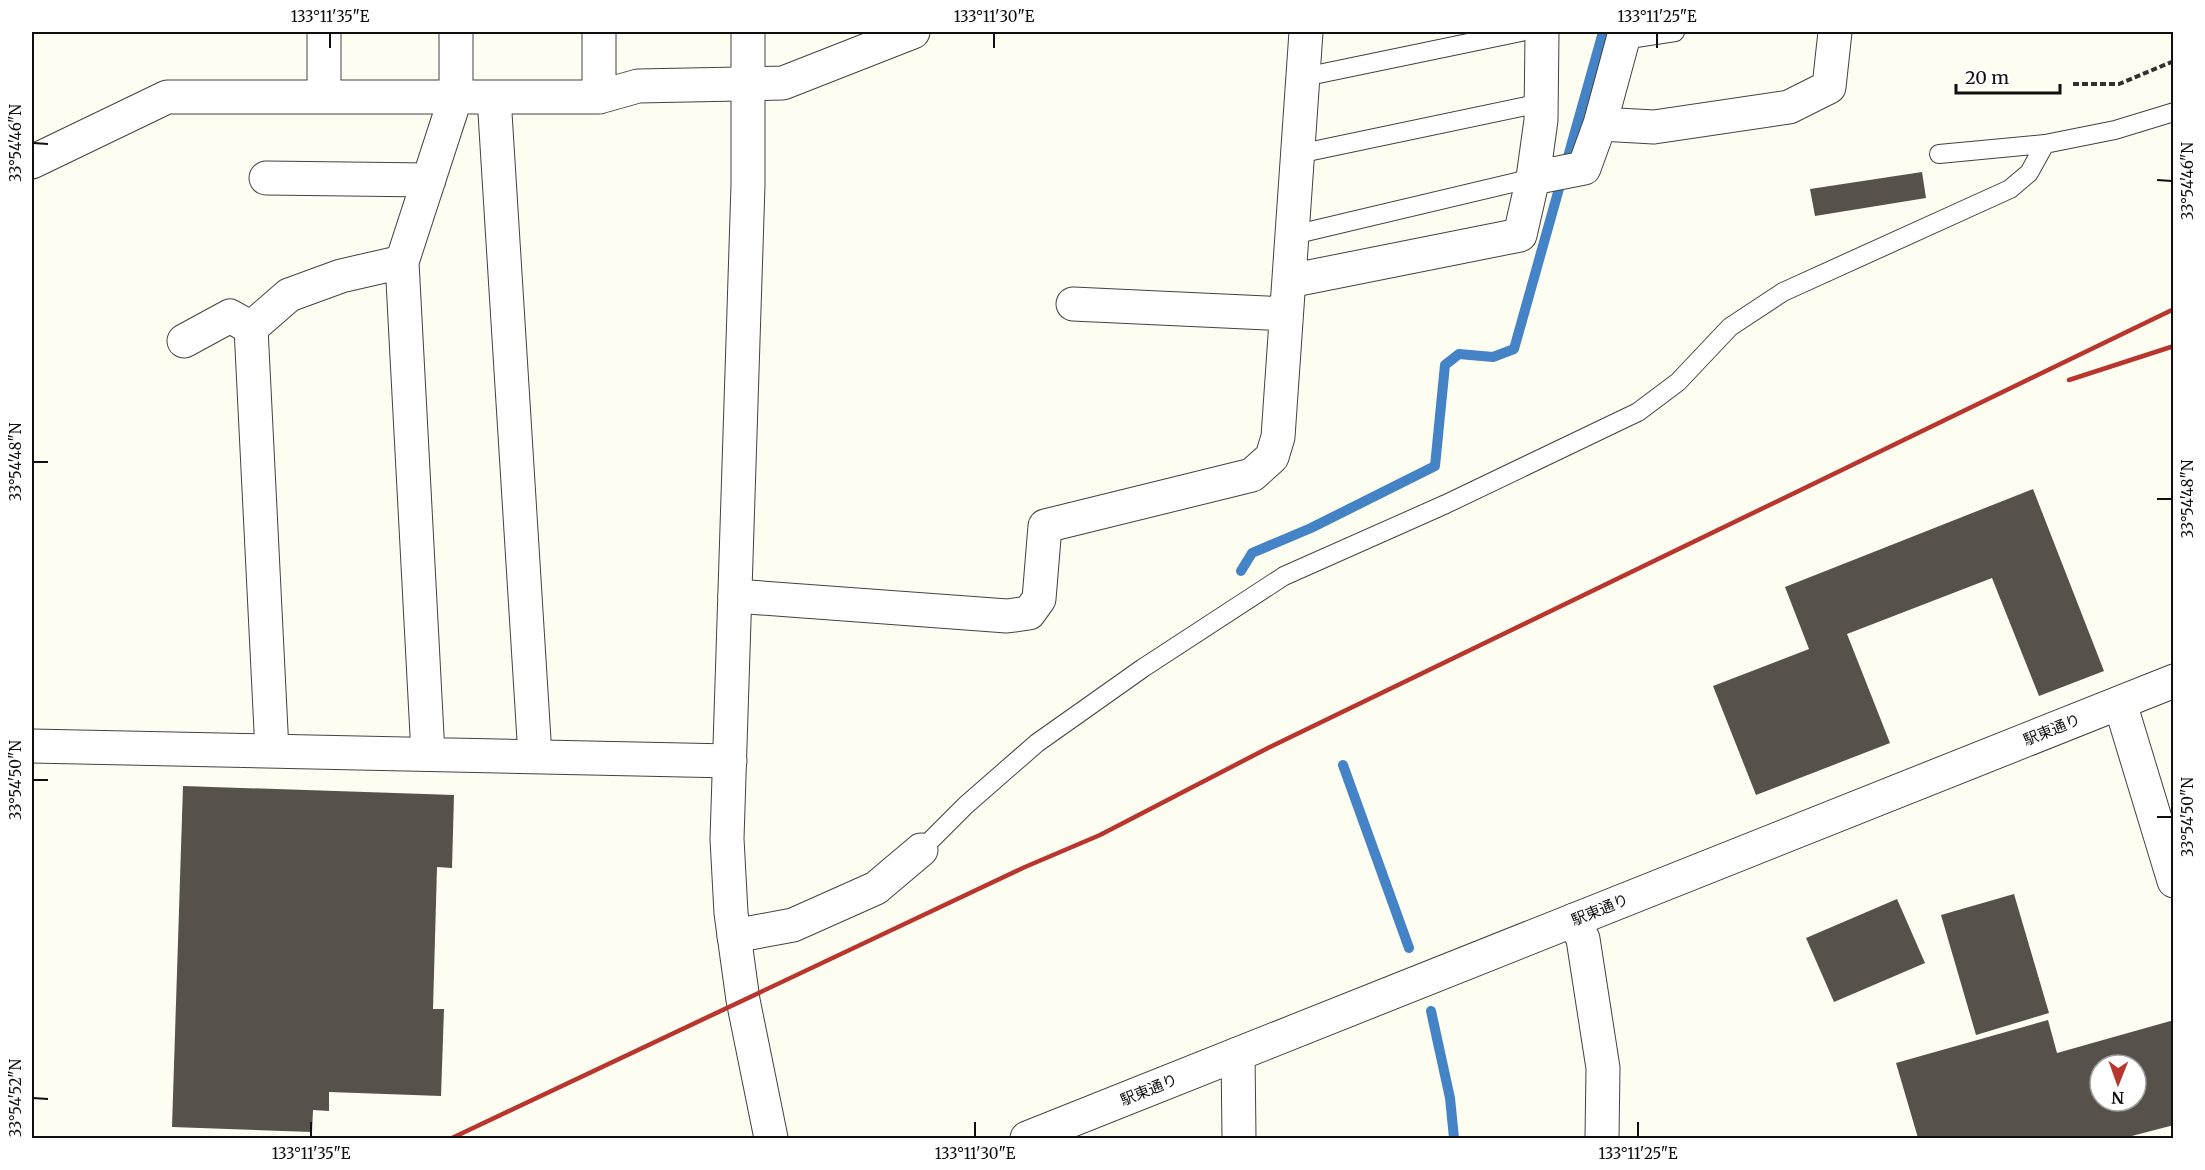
<svg xmlns="http://www.w3.org/2000/svg" width="2205" height="1170" viewBox="0 0 2205 1170" font-family="Merriweather,'Noto Sans JP',serif">
<rect width="100%" height="100%" fill="#fefdf2"/>
<g fill="none" stroke-linecap="round" stroke-linejoin="round">
<path stroke="#4484c6" stroke-width="10" d="M1241 571 1252 553 1311 528 1435 466 1445 365 1459 354 1493 357 1514 349 1603 32
M1343 765 1409 948
M1431 1011 1450 1098 1454 1138"/>
</g>
<path fill="#57514c" fill-rule="evenodd" d="M1922 172 1926 198 1815 216 1810 189Z
M2033 489 2104 671 2039 696 1992 578 1847 634 1890 743 1756 795 1713 686 1809 649 1785 587Z
M183 786 454 795 452 868 437 867 433 1009H444L441 1096 329 1092V1111L313 1110 312 1132 172 1127Z
M2014 894 2049 1013 1976 1035 1941 915Z
M1897 899 1925 963 1834 1002 1806 938Z
M2048 1020 2057 1053 2174 1020V1125L2124 1138H1918L1896 1063ZM2100 1065H2136V1101H2100Z"/>
<g fill="none" stroke-linecap="round" stroke-linejoin="round">
<defs>
<path id="service" d="M1623 40 1675 32
M1304 77 1521 32
M1298 154 1541 103
M1939 154 2045 144 2115 130 2174 112
M1293 235 1533 178
M921 850 966 805 1037 743 1143 668 1284 576 1446 504 1638 412 1678 382 1730 327 1783 292 2010 189 2029 173 2045 144"/>
<path id="minor" d="M324 96V32
M494 97 535 756
M599 97V32
M1600 124 1654 127 1789 107 1829 87 1835 32
M32 162 167 97H599L638 86 783 83 913 32
M266 178 429 180
M1533 178 1584 168 1600 124 1625 32
M1289 281 1520 235 1533 178 1541 120 1542 32
M1073 304 1286 314
M251 328 272 751
M184 341 230 316 251 328 289 295 341 276 402 262
M735 596 1007 616 1029 613 1039 599 1045 526 1252 475 1272 457 1278 437 1306 32
M2120 703 2174 881
M32 746 730 761
M428 754 402 262 456 96V32
M1574 920 1583 939 1603 1068 1602 1138
M734 936 793 925 876 888 921 850
M1238 1054 1239 1138"/>
<path id="tertiary" d="M748 32V185L727 839 731 913 743 1000 771 1138
M1027 1138 2174 681"/>
</defs>
<use href="#service" stroke="#424242" stroke-width="20"/>
<use href="#minor" stroke="#424242" stroke-width="35"/>
<use href="#tertiary" stroke="#424242" stroke-width="35"/>
<path stroke="#313131" stroke-width="4" stroke-dasharray="6 3" stroke-linecap="butt" d="M2073 84H2119L2174 61"/>
<use href="#service" stroke="#fff" stroke-width="18"/>
<use href="#minor" stroke="#fff" stroke-width="33"/>
<use href="#tertiary" stroke="#fff" stroke-width="33"/>
<path stroke="#b8362e" stroke-width="4.5" d="M2069 380 2174 346
M452 1138 1025 867 1100 835 1268 748 2174 309"/>
</g>
<path fill="none" stroke="#0f0f0f" stroke-width="2" d="M330 48V33M994 48V33M1657 48V33M33 143 48 144M2157 180 2172 181M33 462H48M2157 499H2172M33 780H48M2157 817H2172M33 1098 48 1099M311 1137V1122M975 1137V1122M1638 1137V1122"/>
<g text-anchor="middle" stroke-width="6" stroke-linejoin="round" paint-order="stroke">
<g font-size="15" fill="#0f0f0f" stroke="#fff">
<text transform="translate(2052 730) rotate(-22)" y="5">駅東通り</text>
<text transform="translate(1600 910) rotate(-22)" y="5">駅東通り</text>
<text transform="translate(1149 1090) rotate(-22)" y="5">駅東通り</text>
</g>
</g>
<rect width="2205" height="1170" fill="none" stroke="#ffffff" stroke-width="66"/>
<g transform="translate(2118 1083) rotate(181)"><circle r="28" fill="#ffffff" stroke="#9f9f9f" stroke-width="1.5"/>
<path d="M0-4.5L10 22L0 15L-10 22Z" fill="#b8362e"/>
<text y="-9" font-size="16" font-weight="bold" text-anchor="middle" fill="#0f0f0f">N</text>
</g>
<path d="M1956 84v9h104v-9" fill="none" stroke="#0f0f0f" stroke-width="3"/>
<text x="1965" y="84" font-size="18" fill="#0f0f0f" stroke="#ffffff" stroke-width="4.5" paint-order="stroke">20 m</text>
<rect x="33" y="33" width="2139" height="1104" fill="none" stroke="#0f0f0f" stroke-width="2"/>
<g font-size="15" text-anchor="middle" fill="#0f0f0f">
<text x="330" y="22">133°11'35"E</text>
<text x="994" y="22">133°11'30"E</text>
<text x="1657" y="22">133°11'25"E</text>
<text transform="translate(16 143) rotate(-90)" y="5">33°54'46"N</text>
<text transform="translate(2188 181) rotate(-90)" y="5">33°54'46"N</text>
<text transform="translate(16 462) rotate(-90)" y="5">33°54'48"N</text>
<text transform="translate(2188 499) rotate(-90)" y="5">33°54'48"N</text>
<text transform="translate(16 780) rotate(-90)" y="5">33°54'50"N</text>
<text transform="translate(2188 817) rotate(-90)" y="5">33°54'50"N</text>
<text transform="translate(16 1098) rotate(-90)" y="5">33°54'52"N</text>
<text x="311" y="1159">133°11'35"E</text>
<text x="975" y="1159">133°11'30"E</text>
<text x="1638" y="1159">133°11'25"E</text>
</g>
</svg>
